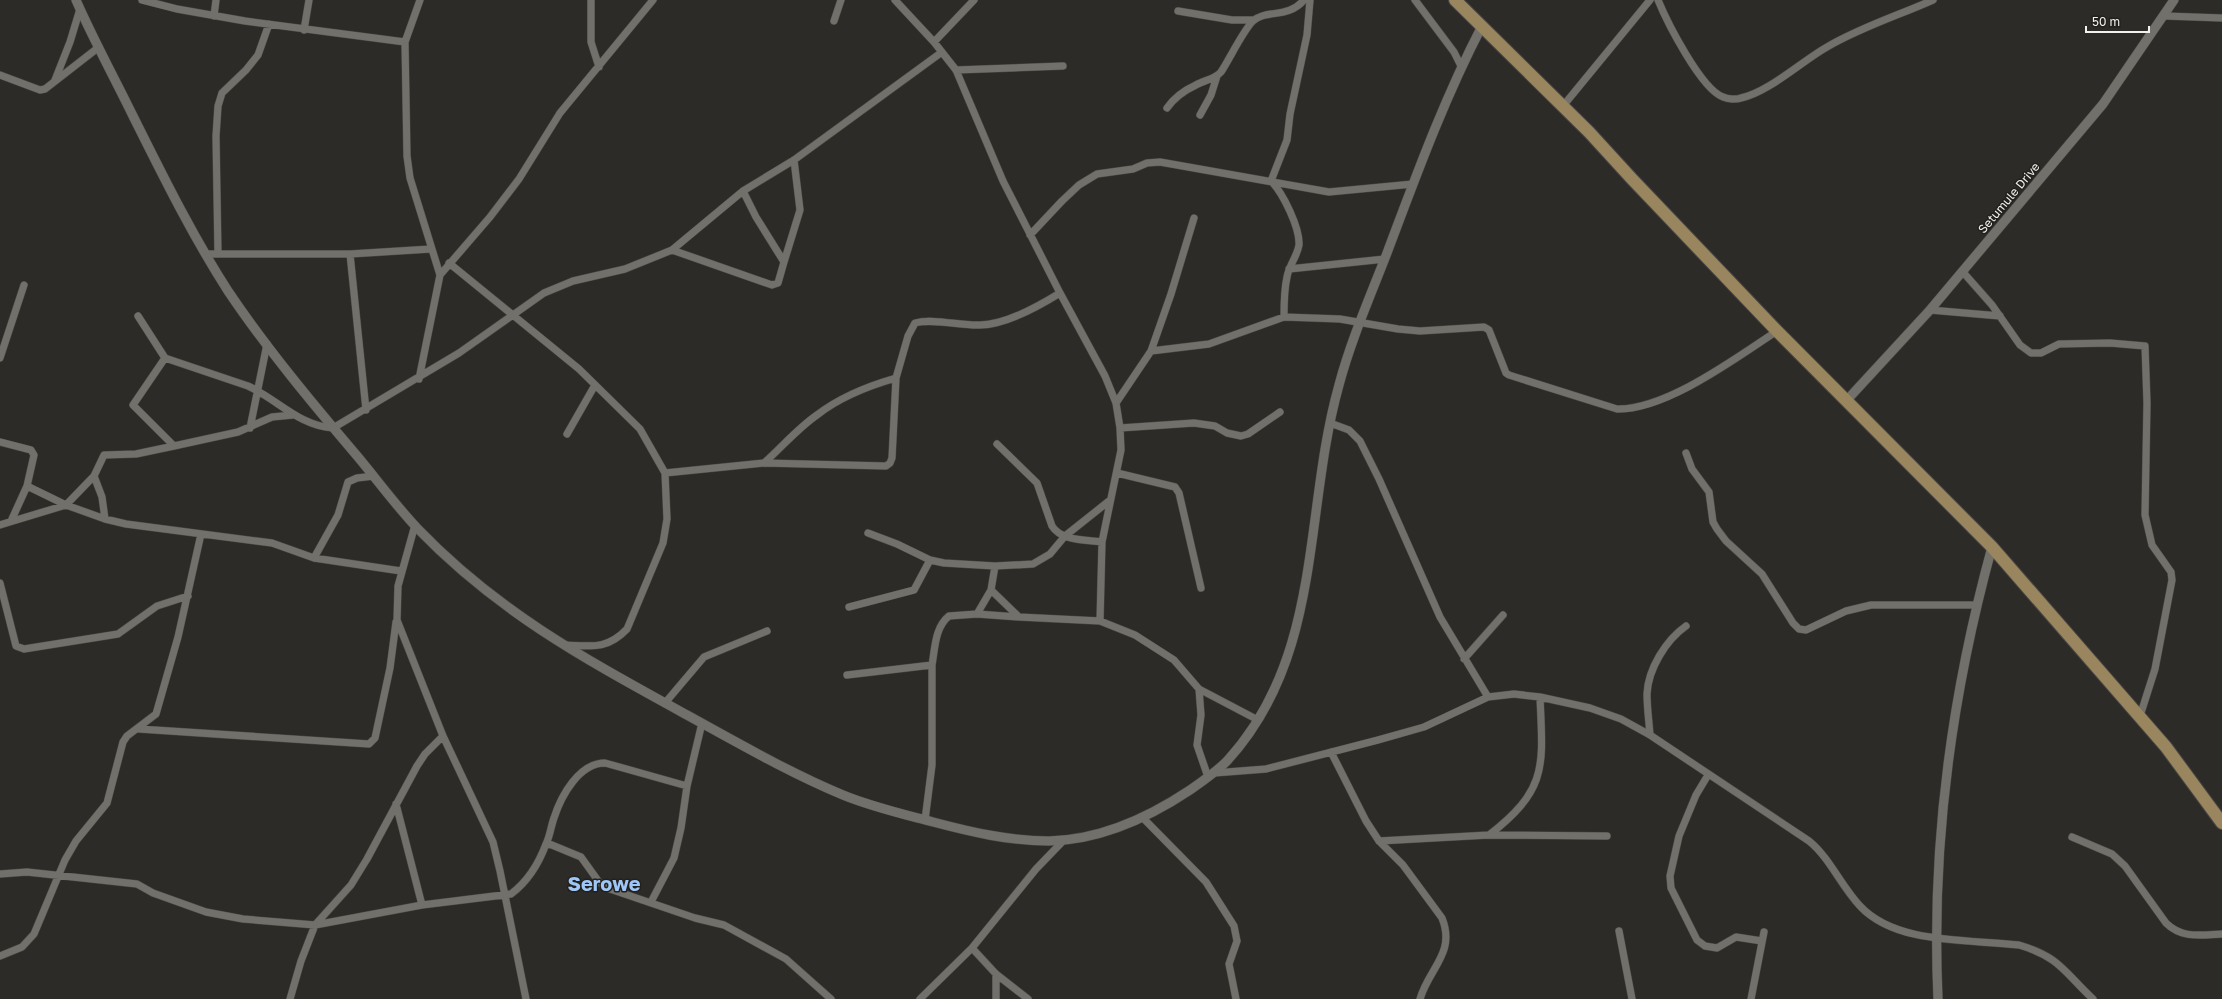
<svg xmlns="http://www.w3.org/2000/svg" width="2222" height="999" viewBox="0 0 2222 999" font-family="'Golos Text',sans-serif">
<rect width="100%" height="100%" fill="#2d2b27"/>
<g fill="none" stroke-linecap="round" stroke-linejoin="round">
<defs>
<path id="minor" d="M142 0 177 9 245 21 405 42
M420 0 405 42 407 156 410 178 440 275
M591 0V42L599 67
M895 0 934 42 956 70 1003 181 1060 293 1105 376 1116 403 1120 428 1121 450 1102 542 1100 621
M1415 0 1454 52 1461 66
M1658 0C1667 22 1701 89 1723 97 1728 99 1736 100 1741 98 1769 92 1802 61 1827 47 1861 27 1897 16 1933 0
M1178 11 1232 20H1253
M214 16 216 0
M2165 16 2222 18
M834 21 841 0
M304 30 309 0
M934 42 974 0
M956 70 1063 66
M0 75 40 90 45 89 99 47
M55 80 70 42 80 9
M1563 106 1650 0
M1167 108C1174 98 1185 90 1196 85 1205 80 1215 79 1221 72 1229 60 1244 29 1253 21 1266 9 1288 19 1304 0
M1200 115 1211 95 1217 76
M1271 181 1287 140 1290 114 1307 35 1310 0
M1271 181C1283 193 1300 228 1299 245 1297 257 1289 265 1287 277 1284 290 1284 303 1284 317
M1030 235 1062 201 1079 185 1097 174 1133 169 1147 163 1160 162 1329 192 1413 184
M672 250 772 285 778 283 784 262 756 217 743 191
M205 254H350L431 249
M218 254 216 136 218 106 222 93 246 70 258 55 269 24
M350 254 366 410
M784 262 800 210 794 160
M449 263 579 369 640 429 665 473 667 519 663 543 627 629C607 650 591 646 564 645
M1289 269 1385 259
M1962 271 1992 305 2020 345 2031 353H2041L2059 344 2110 343 2145 346 2147 403 2145 515 2152 545 2171 572 2172 580 2155 669 2140 716
M1930 310 2000 316
M138 316 165 358 248 386C277 399 299 426 333 428L459 353 544 293 573 281 625 269 672 250 743 191 794 160 942 52
M1151 351 1171 294 1194 218
M0 358 24 285
M165 358 133 405 174 446
M419 379 440 275 490 217 519 179 560 113 653 0
M1116 403 1151 351 1209 344 1284 317 1340 319 1398 329 1420 331 1484 327 1489 330 1506 373 1509 375 1617 409C1666 410 1736 358 1777 331
M1330 423 1349 430 1360 441 1379 479 1440 617 1488 697
M250 428 267 344
M1120 428 1194 423 1215 426 1227 433 1241 436 1248 434 1280 412
M567 434 595 385
M0 442 31 450 34 455 27 486 12 519
M997 444 1037 483 1052 526C1061 541 1086 540 1102 542
M1686 453 1692 469 1709 492 1713 522 1717 529 1726 541 1762 574 1793 623 1799 629 1806 630 1846 611 1871 605H1976
M764 463C782 447 798 428 817 415 840 397 868 386 896 378
M665 473 764 463 886 466 890 463 892 458 896 378 908 336 915 323C933 318 961 326 980 325 1005 325 1039 306 1060 293
M1117 473 1175 487 1179 493 1201 588
M94 476 102 497 105 519
M27 486 66 505 94 476 104 455 136 454 174 446 238 432 272 417 293 415
M0 525 66 505 105 519 126 524 272 543 314 558 401 571
M415 525 398 586 397 620 443 736 493 842 500 871 526 999
M868 533 897 544 930 560 944 563 995 566 1033 564 1050 554 1065 536 1109 501
M314 558 338 515 348 482 357 478 374 476
M0 583 16 646 24 649 118 634 157 606 188 596
M991 590 1019 617 1100 621 1135 635 1174 660 1199 689 1258 720
M849 607 914 590 930 560
M977 614 991 590 995 566
M1464 659 1503 615
M847 675 932 665C935 648 935 627 949 616L977 614 1019 617
M1199 689 1201 715 1197 745 1208 777
M665 703 704 657 767 631
M139 729 369 744 375 738 390 668 396 622
M1650 735C1649 721 1647 708 1647 694 1648 669 1666 640 1686 626
M1331 752 1366 821 1379 841 1403 865 1442 918C1456 953 1429 968 1420 999
M1214 773 1266 769 1378 740 1424 727 1488 697 1514 694 1540 697 1590 708 1621 719 1650 735 1809 841C1830 858 1841 886 1860 906 1896 945 1969 939 2019 945 2060 957 2064 972 2093 999
M1708 775 1696 795 1679 836 1670 876 1671 888 1697 940 1705 946 1717 948 1736 937 1762 941
M396 804 422 905
M1143 818 1206 882 1234 926 1237 941 1229 964 1236 999
M925 820 932 765V665
M1489 835C1548 789 1543 767 1540 697
M2072 837 2112 854 2125 866 2166 923C2182 939 2201 935 2222 934
M1379 841 1489 835 1607 836
M547 843 581 857 599 882 607 888 695 918 724 925 786 959 831 999
M0 874 27 872 137 884 153 893 206 912 243 919 315 925 422 905 511 894C527 882 539 863 546 844 550 836 551 826 554 818 561 796 579 763 605 763L687 786
M651 902 674 858 681 828 687 786 702 723
M1619 931 1632 999
M972 948 996 974 1028 999
M0 956 22 947 34 934 65 860 76 841 107 803 123 742 127 736 156 714 178 637 201 534
M290 999 301 961 315 925 351 885 367 859 417 766 425 754 443 736
M920 999 972 948 1036 869 1064 840
M996 999V974
M1751 999 1764 932"/>
<path id="tertiary" d="M76 0C93 39 114 77 133 116 163 176 192 235 228 291 267 349 313 404 358 457 378 481 397 507 418 529 499 613 587 660 687 715 738 743 790 773 843 795 872 807 903 814 933 822 971 832 1009 841 1049 841 1101 840 1148 818 1190 790 1203 781 1216 772 1227 761 1324 655 1303 513 1339 385 1351 340 1370 297 1387 253 1416 176 1444 99 1482 26
M1847 400 1930 310 2103 104 2174 0
M1938 999C1931 847 1952 693 1992 547"/>
<path id="primary" d="M1455 0 1589 132 1632 179 1777 331 1992 547 2166 747 2222 823"/>
</defs>
<use href="#minor" stroke="#4a4845" stroke-width="8"/>
<use href="#tertiary" stroke="#4a4845" stroke-width="10"/>
<use href="#primary" stroke="#4a4845" stroke-width="14"/>
<use href="#minor" stroke="#72706b" stroke-width="7"/>
<use href="#tertiary" stroke="#72706b" stroke-width="9"/>
<use href="#primary" stroke="#9a865e" stroke-width="12"/>
</g>
<g text-anchor="middle" stroke-width="3" stroke-linejoin="round" paint-order="stroke">
<g font-size="12" fill="#f2f1ee" stroke="#23211d">
<text transform="translate(2009 198) rotate(-50)" y="4">Setumule Drive</text>
</g>
<g font-size="20" font-weight="bold" fill="#9ec6f6" stroke="#23211d">
<text x="604" y="891">Serowe</text>
</g>
</g>
<path d="M2086 26v6h63v-6" fill="none" stroke="#f2f1ee" stroke-width="2"/>
<text x="2092" y="26" font-size="12" fill="#f2f1ee" stroke="#23211d" stroke-width="3" paint-order="stroke">50 m</text>
</svg>
